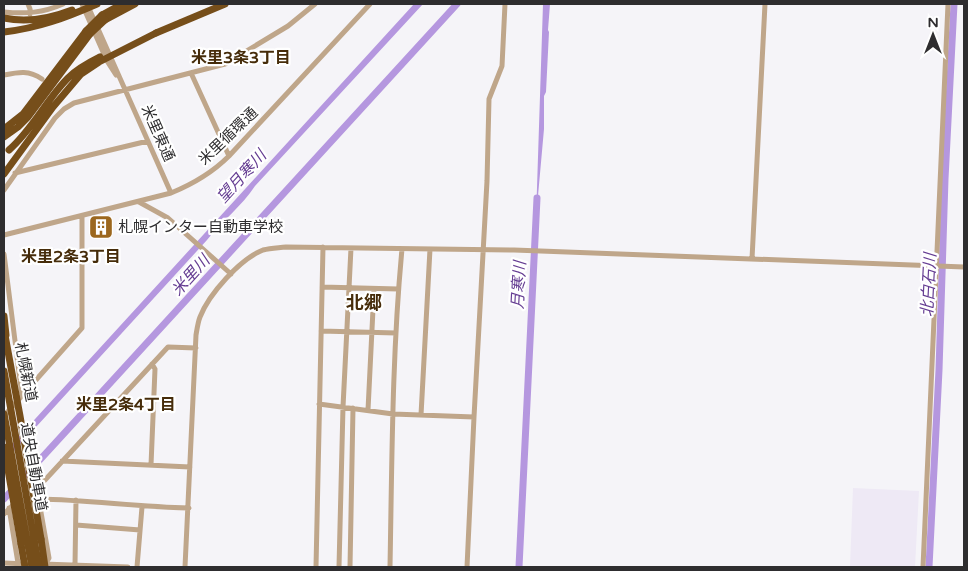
<svg xmlns="http://www.w3.org/2000/svg" width="968" height="571" viewBox="0 0 968 571" font-family="'Varela Round','Noto Sans JP',sans-serif">
<rect width="100%" height="100%" fill="#f5f4f8"/>
<path fill="#eee9f5" d="M853 488 919 491 915 567H850Z"/>
<path fill="#b597df" d="M414 4H423L255 186C242 206 222 221 207 240L4 462V453Z
M543 4H550L548 30 549 32 546 92 544 96V129L536 218Z"/>
<g fill="none" stroke-linecap="round" stroke-linejoin="round">
<path stroke="#b597df" stroke-width="7" d="M26 475 457 4
M4 499 14 488
M519 567 537 198
M929 567 939 370 945 179 954 4"/>
<path stroke="#bfa68a" stroke-width="5" d="M28 4 30 9V14
M82 4 107 61 116 75
M87 4 171 193
M4 12C25 14 43 13 63 4
M191 73 229 156
M4 75C19 72 29 70 42 79
M15 173 148 141
M4 190 55 118 64 109 74 103 225 64 288 26 315 4
M139 202 168 218 231 274
M4 235 171 193C193 184 212 173 229 156L370 4
M4 254 22 396
M752 259 765 4
M322 287 398 289
M321 331 396 333
M319 404 393 414 474 417
M368 410 374 289
M421 415 430 249
M4 416 82 328V217
M62 461 190 467
M151 465 155 369 152 364
M36 484 49 558 45 564
M32 488 45 480 168 347 196 348
M39 499C89 500 139 507 189 508
M9 508 18 563
M4 514 16 502
M76 525 140 530
M4 563 27 564
M43 564 128 567
M75 565 76 500
M137 567 142 507
M185 567 196 335C197 329 198 322 200 317 209 294 240 259 263 250 271 248 278 248 286 247L514 250 964 267
M316 567 323 247
M339 567 343 407 351 248
M350 567 353 408
M390 567C392 461 392 354 402 249
M467 567 474 417 487 181 489 99 502 66 505 4
M923 567 948 4"/>
<path stroke="#764e1a" stroke-width="7" d="M102 15 122 4
M105 20 135 4
M156 33 225 4
M4 129 23 114 86 31
M4 137 18 127 28 117 90 34
M4 316 6 335
M41 539 45 567
M21 544 25 567"/>
<path stroke="#764e1a" stroke-width="7" d="M4 18C27 23 49 19 72 10
M86 31 102 15
M4 32C38 28 65 18 97 4
M90 34 105 20
M9 150C33 129 46 100 68 78 77 69 88 63 100 57
M4 174 53 107 81 74 99 62 156 33
M4 330 20 416 41 539
M4 371 39 567
M4 414 32 567
M4 447 21 544"/>
</g>
<defs>
<symbol id="building-square" viewBox="-11 -11 22 22"><rect x="-9" y="-9" width="18" height="18" rx="4" fill="#9c671e" stroke="#fff"/><path d="M-4-6H4V6H1V3H-1V6H-4ZM-2.5-4.3h1.7v1.8h-1.7ZM.8-4.3h1.7v1.8H.8ZM-2.5-1h1.7V.8h-1.7ZM.8-1h1.7V.8H.8Z" fill="#fff"/></symbol>
</defs>
<g fill-rule="evenodd">
<use href="#building-square" x="87" y="213" width="28" height="28"/>
</g>
<g text-anchor="middle" stroke-width="4.5" stroke-linejoin="round" paint-order="stroke">
<g font-size="15" fill="#2e2d2f" stroke="#fff">
<text transform="translate(158 133) rotate(66)" y="5">米里東通</text>
<text transform="translate(228 136) rotate(-44)" y="5">米里循環通</text>
<text transform="translate(26 372) rotate(79)" y="5">札幌新道</text>
<text transform="translate(34 467) rotate(80)" y="5">道央自動車道</text>
</g>
<g font-size="15" fill="#2e2d2f" stroke="#fff" text-anchor="start">
<text x="118" y="232">札幌インター自動車学校</text>
</g>
<g font-size="16" font-weight="bold" fill="#462c0a" stroke="#fff">
<text x="241" y="63">米里3条3丁目</text>
<text x="71" y="262">米里2条3丁目</text>
<text x="126" y="410">米里2条4丁目</text>
</g>
<g font-size="16" font-style="italic" fill="#653d92" stroke="#fff">
<text transform="translate(241 176) rotate(-48)" y="6">望月寒川</text>
<text transform="translate(190 275) rotate(-48)" y="6">米里川</text>
<text transform="translate(518 285) rotate(-87)" y="6">月寒川</text>
<text transform="translate(928 285) rotate(-87)" y="6">北白石川</text>
</g>
<g font-size="18" font-weight="bold" fill="#462c0a" stroke="#fff">
<text x="364" y="309">北郷</text>
</g>
</g>
<rect width="968" height="571" fill="none" stroke="#2e2d2f" stroke-width="10"/>
<g transform="translate(933 35)" stroke="#ffffff" stroke-width="4" paint-order="stroke">
<path d="M0-4L9 19L0 12L-9 19Z" fill="#2e2d2f"/>
<text y="-8" font-size="14" font-weight="bold" text-anchor="middle" fill="#2e2d2f">N</text>
</g>
</svg>
